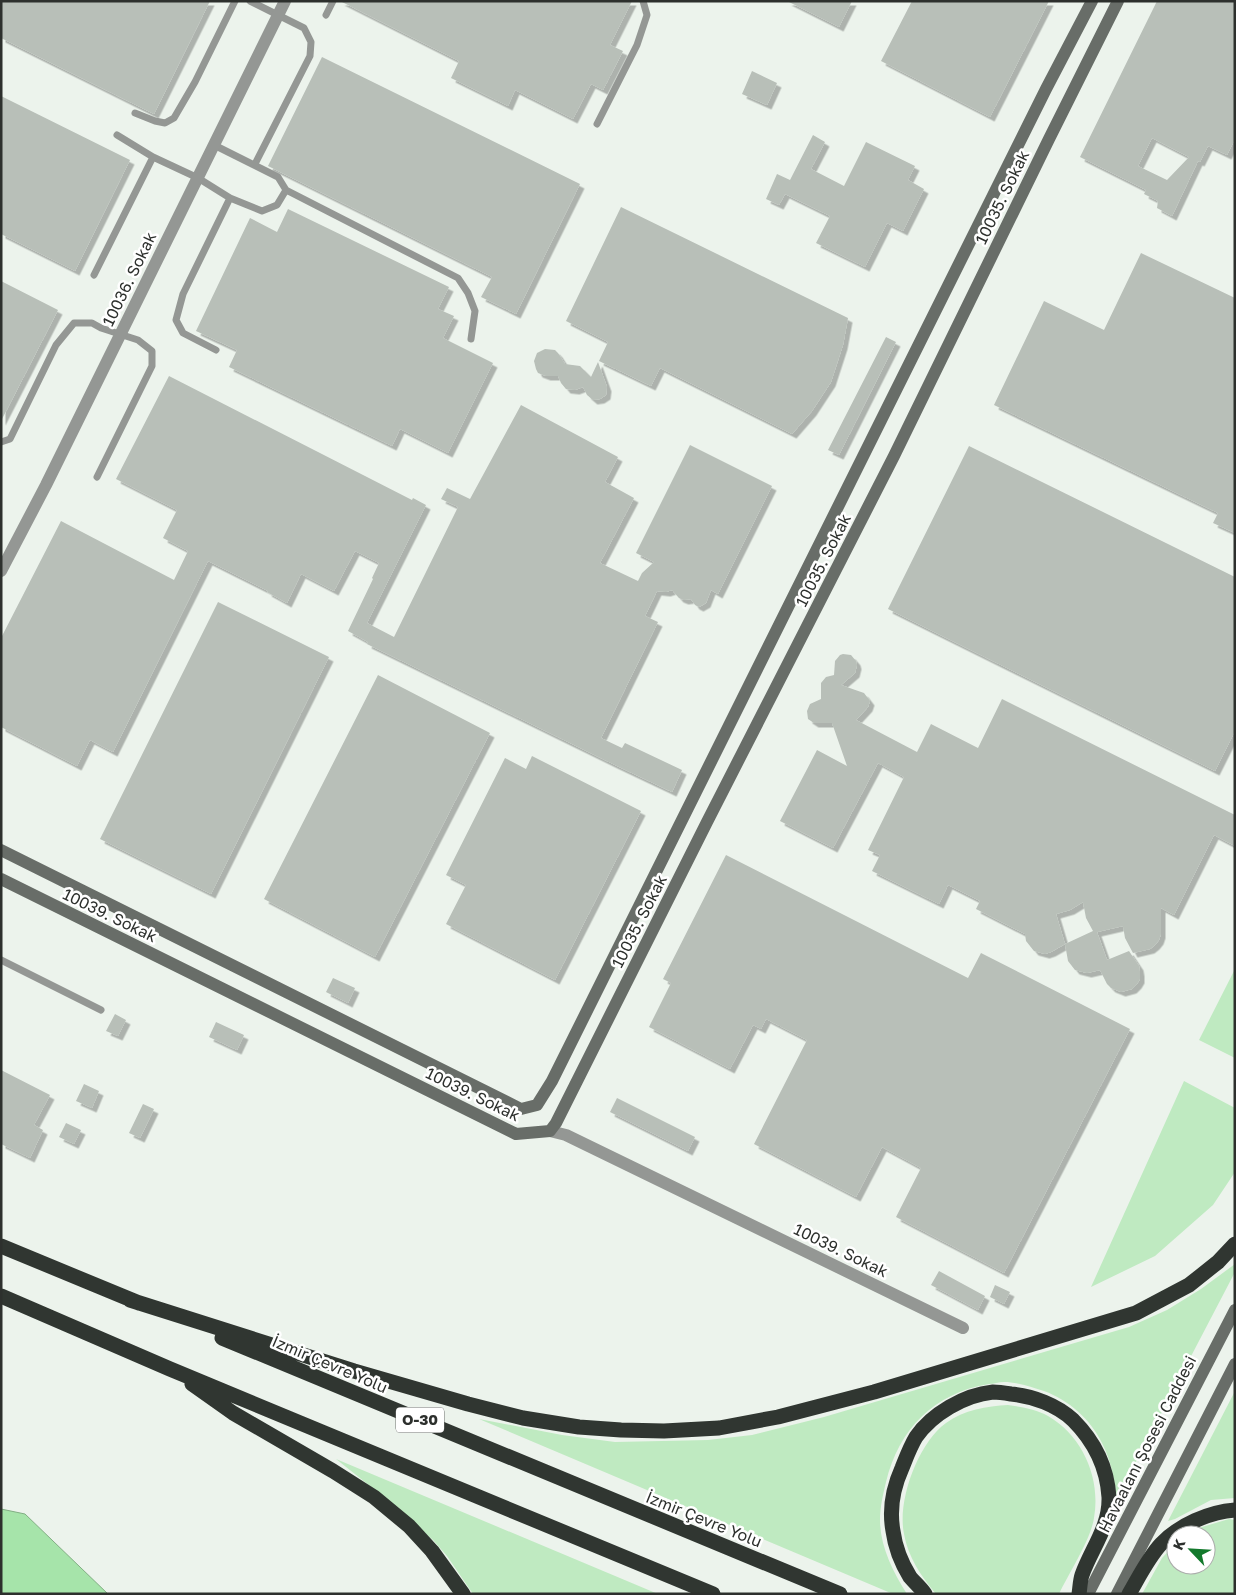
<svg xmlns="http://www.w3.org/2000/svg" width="1236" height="1595" viewBox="0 0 1236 1595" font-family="'Golos Text',sans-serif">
<defs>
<filter id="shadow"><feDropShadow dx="4.5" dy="4.5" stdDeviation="0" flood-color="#0004"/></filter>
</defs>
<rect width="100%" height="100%" fill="#ecf3ec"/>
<path fill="#bfeac1" d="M1235 969V1058L1199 1040Z
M1184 1081 1235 1108V1172L1213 1205 1155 1256 1091 1287Z
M1235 1264V1272L1117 1498C1114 1479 1111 1460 1102 1443 1091 1420 1069 1400 1044 1391 1032 1387 1017 1382 1004 1382 999 1382 993 1384 989 1384 934 1393 899 1429 886 1482 883 1495 880 1507 880 1520 880 1546 893 1572 907 1594H893L479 1419 562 1435 615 1442 708 1440 752 1435 824 1417 1129 1327 1167 1310 1201 1289Z
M1235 1391V1498L1211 1500 1175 1519 1168 1521Z
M1008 1405C1022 1407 1036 1409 1048 1416 1083 1436 1101 1479 1094 1518 1091 1539 1069 1573 1059 1594H936C921 1576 908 1557 904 1534 897 1501 918 1443 946 1423 964 1410 987 1406 1008 1405Z
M336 1459 658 1594H473L447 1556 433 1540 380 1494Z
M1229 1519 1235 1520V1594H1142L1162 1558 1176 1543V1565H1206V1535H1188L1202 1527Z"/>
<path fill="#a6e4aa" stroke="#82ae84" d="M1 1509 25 1514 108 1594H1Z"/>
<path fill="#b8bfb8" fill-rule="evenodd" filter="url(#shadow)" d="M1 1H210L154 114 1 38Z
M340 1H632L610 45 623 51 603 90 591 84 573 119 515 90 508 106 451 78 459 61Z
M787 1H852L839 27Z
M912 1H1049L990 117 881 61Z
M1157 1H1235V139L1227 155 1208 146 1200 162 1198 161 1172 216 1157 208 1158 201 1144 194 1146 190 1080 157ZM1152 138 1189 157 1167 180 1138 166Z
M322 57 580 184 516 314 481 297 492 277 268 166Z
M752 71 777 83 767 105 742 94Z
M1 96 130 160 75 271 1 234Z
M813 135 825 142 811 169 844 186 866 142 915 166 908 180 924 189 903 231 887 223 865 267 816 243 830 216 785 194 779 205 766 199 777 174 790 180Z
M621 207 848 318 843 345 831 382 812 411 792 434 660 368 651 386 599 361 608 342 566 321Z
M288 209 449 287 438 309 454 316 443 338 493 363 448 453 400 429 392 446 229 367 237 350 196 331 250 218 277 232Z
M1141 253 1235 298V533L1213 523 1218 513 994 405 1044 301 1104 330Z
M1 281 58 310 1 421Z
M886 337 896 342 839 455 828 450Z
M545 349 555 350 558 353 565 364 580 366 591 377 598 362 607 387 606 395 600 399 593 400 587 395 583 387 575 390 566 389 561 383 558 376H546L538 373 536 369 534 361 537 353Z
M169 376 412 500 413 498 426 505 367 623 394 637 458 507 441 499 447 488 470 499 521 405 618 457 605 482 634 498 600 563 638 581 642 573 654 562 636 553 690 445 772 486 718 594 711 590 706 603 699 607 695 605 691 599 684 600 679 598 672 590 666 592 657 591 645 616 658 622 601 738 622 748 625 743 682 770 672 792 615 765 367 644 368 642 348 631 373 579 372 578 379 563 355 551 334 591 301 574 287 603 267 592 268 591 208 561 113 752 90 740 77 766 1 727V638L61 521 174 580 188 551 163 538 177 510 116 479Z
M969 446 1235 577V731L1215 771 888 609Z
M218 602 329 657 211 894 100 839Z
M843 654 851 655 856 661 857 665 855 673 841 685 864 693 870 701 868 707 856 720 917 752 931 724 978 748 1002 699 1235 815V846L1214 835 1174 915 1161 908V934L1159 940 1155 945 1150 949 1133 953 1125 938 1123 926 1097 932 1107 960 1129 951 1139 966 1140 972V979L1137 984 1132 989 1121 992 1111 988 1107 984 1100 970 1087 973 1075 970 1068 961 1065 944 1051 952 1045 954 1034 951 1026 941 1025 934 976 909 980 901 948 885 939 904 872 871 880 855 868 850 904 777 878 763 833 848 780 821 817 750 847 766 832 723H814L808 719 807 711 810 704 821 699V683L826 677 834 675 835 661 840 655ZM1083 902 1086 918 1093 931 1065 944 1056 914 1070 910Z
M378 675 490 733 375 957 264 899Z
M532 756 641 811 555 980 446 924 466 885 446 875 505 758 526 769Z
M726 855 968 978 981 953 1130 1029 1004 1273 896 1217 921 1168 882 1147 856 1197 754 1144 807 1040 766 1019 761 1029 753 1025 730 1069 649 1027 671 983 663 979Z
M333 978 355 988 348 1003 326 992Z
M115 1014 126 1020 118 1036 106 1031Z
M216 1022 244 1035 237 1050 209 1037Z
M1 1070 50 1095 34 1125 43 1130 30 1158 1 1144Z
M84 1084 99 1091 92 1108 76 1101Z
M617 1098 695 1137 688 1151 610 1112Z
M143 1104 154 1109 140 1138 129 1133Z
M66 1123 81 1130 74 1144 59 1137Z
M939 1271 985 1296 978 1310 931 1285Z
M995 1285 1010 1292 1004 1304 990 1297Z"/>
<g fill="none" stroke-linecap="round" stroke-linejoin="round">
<path stroke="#949794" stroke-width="7" d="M250 1 304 28 311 42 310 56 255 164
M326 15 333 1
M135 113 155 121 165 123 174 118 195 82 235 1
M597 124 637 45 647 15 643 1
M117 135 153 157 198 178 230 198 183 294 176 320 183 333 216 350
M214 145 278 177 286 190 277 205 262 211 230 198
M286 190 458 278 468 293 475 311 471 339
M94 275 153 157
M1 442 10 439 56 345 74 323H92L101 328 138 340 152 351V366L97 477
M1 960 101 1010"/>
<path stroke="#949794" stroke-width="12" d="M1 571 46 485 285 1
M550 1131 566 1135 963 1328"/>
<path stroke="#686d68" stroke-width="12" d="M1 850 521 1109 537 1105 552 1081 1046 89 1092 1
M1 879 516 1134 550 1131 556 1123 707 822 894 456 1049 139 1118 1
M1088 1594 1235 1310
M1117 1594 1235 1364"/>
<path stroke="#303631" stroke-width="15" d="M1 1246 139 1303
M1 1296 170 1369 713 1594
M130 1300 354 1371 468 1404 523 1418 579 1427 621 1430 664 1431 719 1428 778 1417 874 1392 1136 1313 1189 1285 1218 1262 1235 1244
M222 1338 840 1594
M192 1384 233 1413 333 1471 374 1497 409 1526 432 1551 463 1594
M925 1594C921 1588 915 1583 910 1577 902 1564 895 1546 893 1531 889 1509 893 1488 902 1468 906 1458 910 1447 916 1437 932 1414 964 1395 993 1392 999 1392 1005 1393 1011 1394 1033 1396 1057 1405 1073 1420 1095 1442 1107 1466 1109 1497 1110 1527 1091 1549 1082 1575 1080 1581 1080 1588 1079 1594
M1129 1594C1139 1577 1148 1558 1161 1544 1179 1525 1209 1512 1235 1510"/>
</g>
<g text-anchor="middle" stroke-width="5" stroke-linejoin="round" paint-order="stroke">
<rect fill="#fff" stroke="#6c6e6c" stroke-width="1" x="396" y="1407.5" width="48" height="25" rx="4"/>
<g font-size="15" font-weight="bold" fill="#2d302d">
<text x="420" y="1425">O-30</text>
</g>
<g font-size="16" fill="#2d302d" stroke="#fff">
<text transform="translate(1002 197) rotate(-64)" y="6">10035. Sokak</text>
<text transform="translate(129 279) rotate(-64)" y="6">10036. Sokak</text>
<text transform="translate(823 560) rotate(-63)" y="6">10035. Sokak</text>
<text transform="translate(110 915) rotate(26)" y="6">10039. Sokak</text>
<text transform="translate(639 921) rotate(-63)" y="6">10035. Sokak</text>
<text transform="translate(473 1094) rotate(26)" y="6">10039. Sokak</text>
<text transform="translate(841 1250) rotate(26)" y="6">10039. Sokak</text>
<text transform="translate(330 1364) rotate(23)" y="6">İzmir Çevre Yolu</text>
<text transform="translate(1147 1444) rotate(-63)" y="6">Havaalanı Şosesi Caddesi</text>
<text transform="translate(704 1519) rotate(22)" y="6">İzmir Çevre Yolu</text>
</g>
</g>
<rect width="1236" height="1595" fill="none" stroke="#2d302d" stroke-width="5"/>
<g transform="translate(1191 1550) rotate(295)"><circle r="24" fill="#ffffff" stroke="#abacab"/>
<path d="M0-4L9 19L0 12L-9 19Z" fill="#13792c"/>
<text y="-8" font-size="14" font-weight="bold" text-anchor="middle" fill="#2d302d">K</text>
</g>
</svg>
